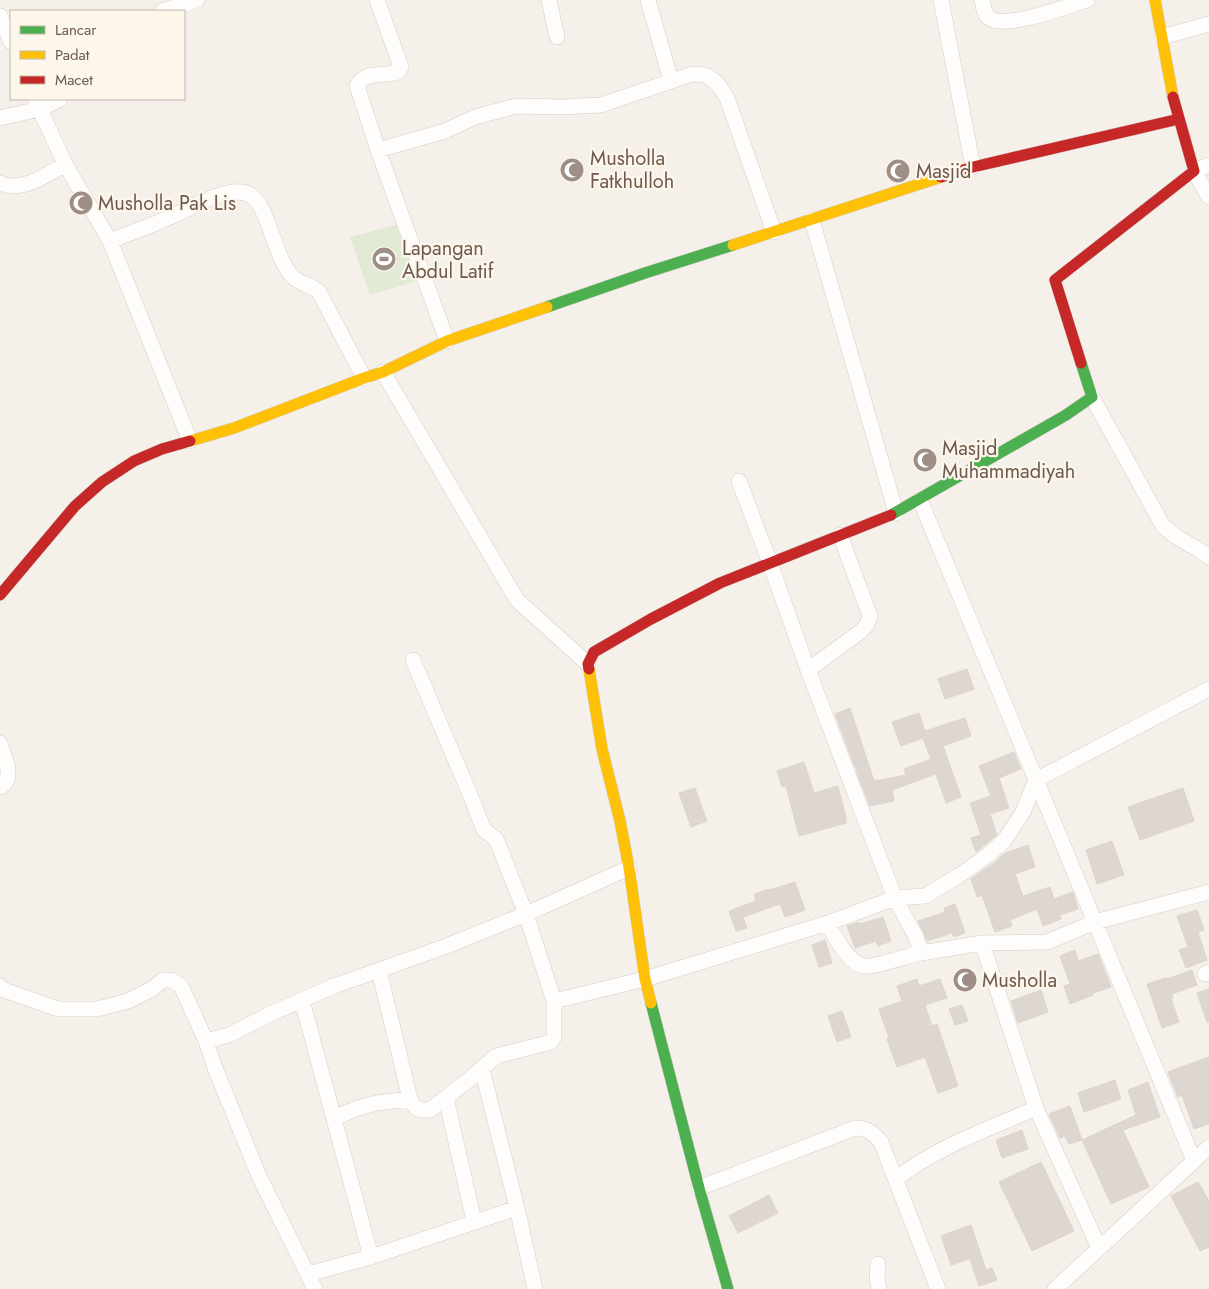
<svg xmlns="http://www.w3.org/2000/svg" width="1209" height="1289" viewBox="0 0 1209 1289" font-family="Jost,sans-serif">
<rect width="100%" height="100%" fill="#f5f0ea"/>
<path fill="#e2ead6" d="M399 224 417 281 370 295 350 237Z"/>
<path fill="#ded6d0" stroke="#ddd4cd" d="M967 669 974 689 945 699 938 679Z
M850 708 874 781 906 775 904 769 931 759 923 738 901 746 892 722 919 713 925 731 965 718 971 736 943 746 961 797 946 803 936 774 892 790 894 801 870 806 857 773 856 767H855L835 714Z
M1014 752 1021 769 999 778 1009 808 990 814 997 835 976 852 971 838 981 835 970 803 991 796 979 766Z
M804 762 814 793 838 786 846 818V823L799 836 786 786 782 787 777 771Z
M695 788 707 821 691 827 679 793Z
M1183 788 1194 821 1140 840 1128 807Z
M1112 841 1124 875 1097 884 1086 850Z
M1028 845 1035 867 1015 874 1023 896 1050 887 1054 899 1073 892 1078 909 1060 915 1061 919 1043 926 1037 909 1010 920 1012 926 995 932 982 895 977 897 971 879 994 863 1005 853Z
M795 882 805 910 785 917 780 904 743 917 747 928 736 931 729 911 756 901 754 894 770 889V890Z
M955 904 965 933 954 937 952 933 927 941 924 933 918 921 945 912 944 908Z
M1197 910 1204 930 1198 932 1207 960 1186 968 1179 950 1188 947 1177 916Z
M883 917 891 941 878 946 876 941 855 948 847 926 859 922 860 924Z
M825 940 832 963 819 967 812 945Z
M1075 950 1078 961 1098 954 1111 987 1093 993V995L1070 1004 1064 986 1070 984 1060 956Z
M1192 970 1197 985 1172 994 1173 998H1171L1179 1022 1162 1028 1147 984 1166 978 1167 979Z
M917 979 919 986 940 979 947 998 925 1005 932 1026 937 1024 958 1086 938 1093 925 1057 897 1067 887 1039 889 1038 879 1009 902 1001 897 986Z
M1209 989V1022H1207L1197 993Z
M1041 990 1048 1012 1018 1023 1011 1001Z
M962 1005 968 1021 955 1025 949 1009Z
M842 1011 851 1037 837 1042 828 1016Z
M1209 1057V1124L1194 1129 1182 1095 1178 1097 1168 1072Z
M1115 1080 1121 1099 1084 1112 1078 1093Z
M1148 1082 1160 1117 1123 1130 1149 1187 1111 1204 1082 1140 1136 1115 1128 1090Z
M1070 1106 1082 1140 1069 1144 1065 1136 1060 1138 1049 1114Z
M1022 1130 1028 1149 1002 1158 996 1140Z
M1041 1162 1074 1231 1032 1251 999 1182Z
M1198 1182 1209 1201V1247L1200 1251 1171 1196Z
M769 1195 778 1213 738 1233 729 1216Z
M971 1225 986 1270 992 1268 997 1280 979 1286 970 1259 951 1265 941 1236Z"/>
<g fill="none" stroke-linecap="round" stroke-linejoin="round">
<defs>
<path id="street" d="M377 0 401 67 398 72C385 77 364 70 357 86L378 150 447 341
M549 0 557 37
M648 0 671 81
M941 0 973 167
M982 0C983 6 984 14 989 18 1005 30 1068 6 1087 0
M163 11 197 0
M0 16 11 42
M1162 37 1209 24
M35 99 65 164 110 241 190 441
M0 118 40 109 60 99
M378 150 445 131 475 117 516 106 562 107 601 105 692 74C696 74 701 74 704 75 715 78 722 89 727 98L774 232
M1209 165 1194 171 1209 197
M0 183C22 193 46 175 65 164
M812 220 896 513
M110 241C130 233 151 226 170 217 193 208 241 174 259 204 272 225 276 259 293 277 300 284 312 285 319 292L364 378
M383 372 517 600 588 664
M1092 397 1163 526 1177 537 1199 550 1209 557
M739 481 770 563 808 670 895 898 916 937 921 953 982 943 1047 942 1095 922 1209 892
M920 500 1194 1161
M413 660 471 797 484 830 496 839 502 853 511 877 526 914 554 1001 645 979 828 923 895 898 925 896 960 875 988 855 1004 841 1023 812 1036 780 1209 689
M808 670 860 632 867 625 870 616 840 535
M0 743C4 757 16 779 0 787
M828 923C834 936 848 963 864 966 872 968 910 955 921 953
M982 943 1036 1108 1099 1248
M379 970 410 1099C415 1109 418 1111 430 1110L471 1078 496 1056 551 1042 554 1037V1001
M1205 974 1209 972
M0 986 4 990 58 1009H97L128 1001 152 989 163 980H171L181 986 206 1041
M302 1000 371 1257 517 1208
M482 1069 517 1208 535 1289
M446 1098 474 1221
M334 1118 358 1108 377 1103 410 1099
M896 1179C936 1147 989 1129 1036 1108
M699 1188 855 1128C868 1128 873 1133 881 1142L938 1289
M878 1264 877 1278 879 1289
M308 1274 371 1257
M315 1289 259 1176 215 1068 206 1041 229 1035 272 1013 334 986 444 947 526 914 629 868
M1055 1289 1209 1147"/>
<path id="fast" d="M547 307 645 273 733 245
M891 515 1066 415 1092 397 1081 363
M651 1003 699 1188 728 1289"/>
<path id="slow" d="M1155 0 1173 97
M733 245 941 177
M190 441 234 428 364 378 383 372 447 341 547 307
M589 669 602 749 620 821 629 868 645 979 651 1003"/>
<path id="jam" d="M941 177 973 167 1179 119
M1081 363 1055 280 1194 171 1173 97
M0 595 75 506 102 482 134 461 162 449 190 441
M589 669 588 664 594 652 651 619 720 583 891 515"/>
</defs>
<use href="#street" stroke="#d4cdc8" stroke-width="16"/>
<use href="#fast" stroke="#d2ccc5" stroke-width="12"/>
<use href="#slow" stroke="#d2ccc5" stroke-width="12"/>
<use href="#jam" stroke="#d2ccc5" stroke-width="12"/>
<use href="#street" stroke="#fefdfc" stroke-width="15"/>
<use href="#fast" stroke="#4caf50" stroke-width="11"/>
<use href="#slow" stroke="#ffc107" stroke-width="11"/>
<use href="#jam" stroke="#c62828" stroke-width="11"/>
</g>
<defs>
<symbol id="mosque-disc" viewBox="-11 -11 22 22"><circle r="9.5" fill="#9e8e85" stroke="#fcf6eb"/><path d="M3.5-4.9A6 6 0 1 0 3.5 4.9A5 5 0 1 1 3.5-4.9Z" fill="#fff"/></symbol>
<symbol id="stadium-disc" viewBox="-11 -11 22 22"><circle r="9.5" fill="#9e8e85" stroke="#fcf6eb"/><path d="M0-5a6.5 5 0 1 0 0 10a6.5 5 0 1 0 0-10ZM-3.5-1.8h7v3.6h-7Z" fill="#fff"/></symbol>
</defs>
<g fill-rule="evenodd">
<use href="#mosque-disc" x="558" y="156" width="28" height="28"/>
<use href="#mosque-disc" x="884" y="157" width="28" height="28"/>
<use href="#mosque-disc" x="67" y="189" width="28" height="28"/>
<use href="#stadium-disc" x="370" y="245" width="28" height="28"/>
<use href="#mosque-disc" x="911" y="446" width="28" height="28"/>
<use href="#mosque-disc" x="951" y="966" width="28" height="28"/>
</g>
<g text-anchor="middle" stroke-width="4.5" stroke-linejoin="round" paint-order="stroke">
<g font-size="20" fill="#6f594e" stroke="#fcf6eb" text-anchor="start">
<text x="590" y="165">Musholla<tspan x="590" dy="23">Fatkhulloh</tspan></text>
<text x="916" y="178">Masjid</text>
<text x="98" y="210">Musholla Pak Lis</text>
<text x="402" y="255">Lapangan<tspan x="402" dy="23">Abdul Latif</tspan></text>
<text x="942" y="455">Masjid<tspan x="942" dy="23">Muhammadiyah</tspan></text>
<text x="982" y="987">Musholla</text>
</g>
</g>
<rect x="10" y="10" width="175" height="90" fill="#fcf6eb" stroke="#c4b7ac"/>
<rect x="20" y="26" width="25" height="8" fill="#4caf50" stroke="#c4b7ac"/>
<text x="55" y="35" font-size="15" fill="#6f594e">Lancar</text>
<rect x="20" y="51" width="25" height="8" fill="#ffc107" stroke="#c4b7ac"/>
<text x="55" y="60" font-size="15" fill="#6f594e">Padat</text>
<rect x="20" y="76" width="25" height="8" fill="#c62828" stroke="#c4b7ac"/>
<text x="55" y="85" font-size="15" fill="#6f594e">Macet</text>
</svg>
